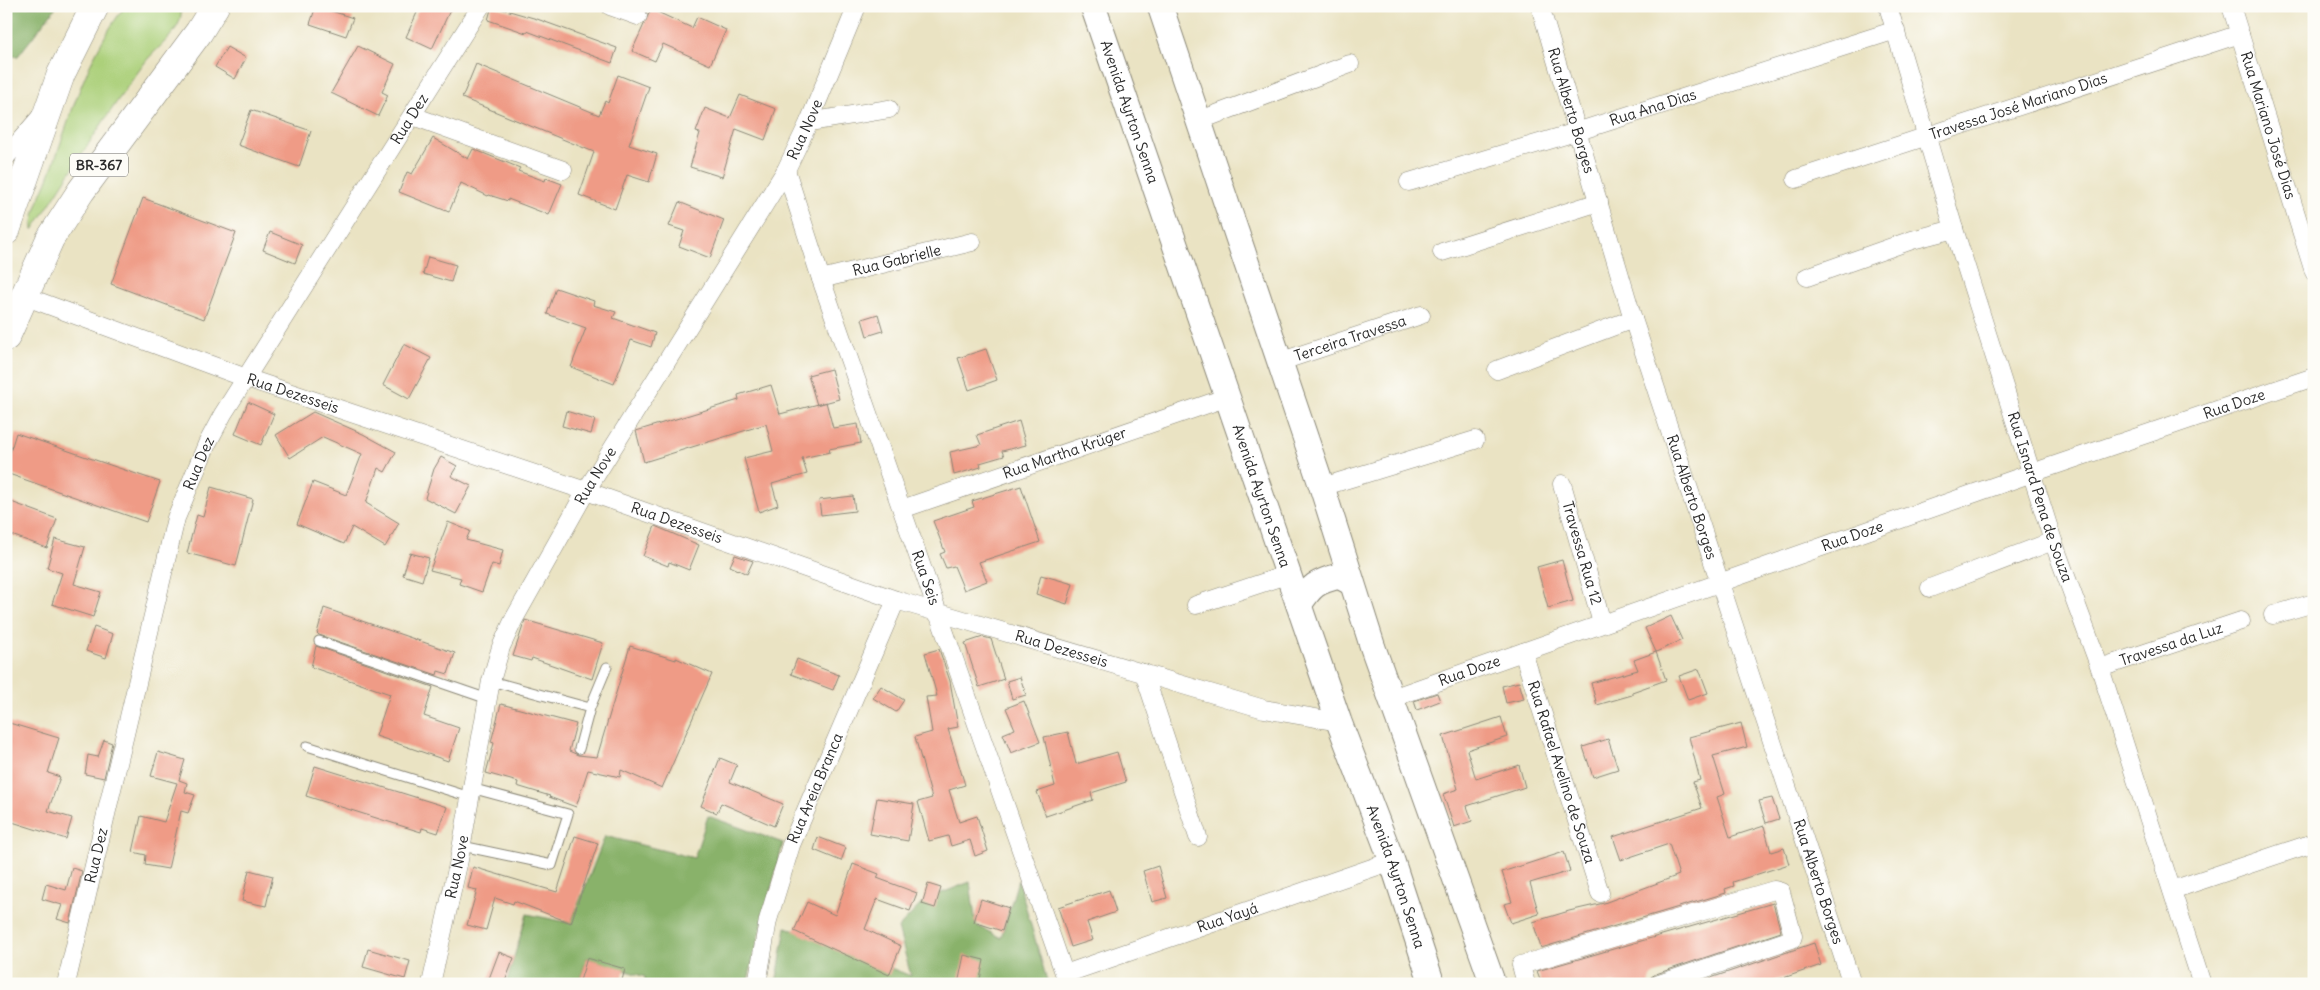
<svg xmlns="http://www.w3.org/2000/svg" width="2320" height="990" viewBox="0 0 2320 990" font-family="Delius,sans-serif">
<rect width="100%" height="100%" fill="#fdfcf7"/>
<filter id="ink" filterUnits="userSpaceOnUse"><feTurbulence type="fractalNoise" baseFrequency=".02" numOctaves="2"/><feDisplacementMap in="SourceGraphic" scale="10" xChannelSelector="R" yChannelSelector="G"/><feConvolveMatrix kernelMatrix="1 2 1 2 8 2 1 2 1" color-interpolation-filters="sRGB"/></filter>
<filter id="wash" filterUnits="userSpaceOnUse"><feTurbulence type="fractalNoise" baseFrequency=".0096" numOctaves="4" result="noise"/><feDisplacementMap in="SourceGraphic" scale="20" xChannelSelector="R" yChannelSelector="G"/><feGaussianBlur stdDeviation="1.12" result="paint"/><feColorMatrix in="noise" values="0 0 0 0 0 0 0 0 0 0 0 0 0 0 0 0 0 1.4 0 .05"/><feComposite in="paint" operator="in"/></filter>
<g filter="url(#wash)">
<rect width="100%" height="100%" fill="#eae3c3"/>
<path fill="#acd07a" stroke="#6c7e52" d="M125 6H180C187 28 158 46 146 61 105 116 70 173 33 230 31 212 43 193 49 176 72 114 84 61 125 6Z"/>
<path fill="#89b26a" stroke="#5a6e4a" d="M6 6H57L18 56 6 57Z
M708 816 783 843 747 984H645V977L587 958 579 984H506L527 914 571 923 605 836 694 858Z
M1018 880 1048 984H776L786 927 911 976 898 928 926 899 970 882 976 925 1001 938Z"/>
<g id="blocks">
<path fill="#ef9b86" d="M316 6 353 18 346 36 310 24Z
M420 6H452L432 49 406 37Z
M492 6 537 19 617 48 612 63 527 31 526 33 488 20Z
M651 9 692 28 697 17 726 30 710 65 663 44 655 61 632 51Z
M358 46 395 64 382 92 388 95 378 116 331 93Z
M227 47 246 58 235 79 215 67Z
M476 64 599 115 605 101 608 103 618 75 649 87 629 145 657 154 649 182 627 175 615 209 579 195 594 152 462 98Z
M740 95 776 109 765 140 736 129 722 177 690 167 700 133 696 132 705 108 730 118Z
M251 110 311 131 299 167 238 145Z
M433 138 468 159 473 149 520 168 518 171 545 181 546 178 562 184 549 215 508 199V201L489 195 488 196 461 183 449 212 399 192 407 172 412 174Z
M143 198 236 233 204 319 111 284Z
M679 202 724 220 710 258 679 246 684 231 669 226Z
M270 232 302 245 295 263 263 250Z
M428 257 456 265 451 282 423 274Z
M556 288 594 301 593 305 616 312 613 318 655 333 651 347 631 340 614 384 571 367 586 328 547 314Z
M878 314 883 331 867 336 862 319Z
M404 344 431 358 409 399 383 385Z
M986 349 997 380 969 390 958 358Z
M831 369 839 399 817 405 808 375Z
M771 385 780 414 826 402 833 428 858 424 861 443 829 449 830 452 802 458 807 474 772 484 778 505 759 512 744 458 773 451 766 424 644 462 636 431 739 400 738 395Z
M248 402 274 414 261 445 235 434Z
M566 411 595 420 591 434 562 426Z
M313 412 363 434 396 452 385 472 378 468 366 503 399 523 385 547 352 527 344 544 297 524 313 482 346 495 362 454 323 437 290 458 276 435Z
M1019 421 1026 445 1002 451 1004 456 980 463 981 467 954 475 950 452 981 445 977 435Z
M16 433 160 482 146 522 6 473V465Z
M441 457 457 466 451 476 471 486 456 514 425 498 434 469Z
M1021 486 1040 542 979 562 987 581 964 590 954 566 946 568 940 554 945 552 933 521 974 507 972 501Z
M211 487 253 499 236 566 187 553 197 515 203 517Z
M853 496 855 511 821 515 819 500Z
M6 500 57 519 47 548 6 533Z
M448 522 470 531 466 540 503 550 499 566 492 564 482 592 459 584 461 578 430 570Z
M655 526 699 545 689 570 669 562 668 566 643 556Z
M55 539 85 547 74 584 101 592 93 617 52 604 62 573 47 568Z
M410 553 429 558 422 581 403 575Z
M735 555 753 561 747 574 730 566Z
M1562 560 1573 601 1548 608 1537 567Z
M1041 575 1073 584 1067 604 1036 594Z
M324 608 455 653 448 674 438 671 437 675 319 635 317 633Z
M1671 616 1682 640 1656 652 1645 628Z
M525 620 603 643 592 679 532 658 531 661 513 656Z
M94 627 113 634 106 658 86 651Z
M983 637 991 639 1004 679 979 687 965 643Z
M316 646 433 687 424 716 459 728 448 761 376 736 390 694 311 667Z
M630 646 676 660V658L712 674 662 788 621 770 620 777 588 770 576 807 549 797 550 796 517 786 518 782 486 773 494 743 491 742 501 704 576 724 569 751 578 755 597 757Z
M939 649 950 681 958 727 948 729 965 785 949 790 959 822 977 816 988 851 975 856 970 840 951 846 948 836 929 841 918 802 932 798 915 737 932 732 926 697 937 696 925 653Z
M1656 652 1666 680 1632 692V695L1597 705 1591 683 1638 670 1634 660Z
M797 659 839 675 833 690 791 674Z
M1699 669 1708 693 1688 700 1679 676Z
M1020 677 1026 695 1012 699 1007 681Z
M1519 682 1524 699 1506 703 1502 686Z
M881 686 904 700 896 712 873 698Z
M1437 693 1440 701 1417 710 1414 701Z
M1024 701 1040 742 1011 753 1003 734 1015 729 1006 708Z
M1501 717 1507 737 1467 750 1476 779 1519 765 1525 787 1467 806 1472 821 1454 827 1443 794 1458 789 1443 736Z
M6 722 59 738 48 773 60 777 48 811 72 818 66 839 6 820Z
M1741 723 1747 747 1713 756 1725 794 1717 797 1730 837 1764 826 1771 852 1784 848 1789 864 1733 882 1734 886 1725 889 1726 893 1541 948 1533 922 1569 911 1604 903 1679 875 1669 844 1621 860 1613 837 1702 808 1693 782 1700 780 1689 737Z
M1068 732 1076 764 1117 752 1126 782 1091 793 1093 800 1046 816 1037 792 1055 786 1044 737Z
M1608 739 1618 769 1593 777 1583 747Z
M104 740 112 743 104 778 85 774 88 755 98 757Z
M158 752 185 760 179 780 187 783 185 792 195 795 188 813 181 811 168 869 145 865 146 855 133 852 141 816 164 822 177 783 151 776Z
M720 758 737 765 730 782 783 804 774 826 721 803 717 813 701 806Z
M315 766 447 807 438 833 422 828 421 832 306 796Z
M877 798 914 804 908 841 870 834Z
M1772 798 1779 819 1766 823 1759 801Z
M575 836 598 843 571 923 514 901 513 904 495 898 486 930 467 925 477 890 468 888 473 867 557 892Z
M818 837 846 848 841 861 814 850Z
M1564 852 1570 871 1530 883 1539 914 1511 923 1504 904 1512 902 1502 872Z
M853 864 879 874 877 878 917 893 910 911 877 899 865 929 901 946 889 975 794 931 807 902 835 915Z
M1158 866 1167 898 1152 902 1143 871Z
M72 868 82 871 70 923 57 919 62 905 42 899 46 884 66 890Z
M249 870 273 876 266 906 242 901Z
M928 884 941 888 935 908 922 904Z
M1109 890 1116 912 1087 922 1093 940 1071 947 1058 907Z
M981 899 1009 908 1002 931 974 922Z
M1773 903 1781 932 1656 974 1651 977 1649 984H1542L1537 971Z
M1814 943 1821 965 1766 984H1693Z
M368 949 410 961 405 979 363 967Z
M499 952 514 958 504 984H487Z
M964 955 984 960 979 984H958Z
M587 958 625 969 621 984H579Z"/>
</g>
</g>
<g filter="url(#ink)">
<use href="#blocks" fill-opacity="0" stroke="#8a8777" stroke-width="1"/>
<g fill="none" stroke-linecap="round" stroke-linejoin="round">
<defs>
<path id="lane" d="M319 641 488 699
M491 681 590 708
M307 746 470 797
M579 749 590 708 607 667
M462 846 552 865 568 814 471 788"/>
<g id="street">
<path d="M610 6 638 16"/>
<path id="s1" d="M1540 6 1633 319 1852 984"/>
<path id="s2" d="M1888 6 1954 229 2053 541 2100 668 2202 984"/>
<path id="s3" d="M2231 6 2314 272"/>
<path d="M413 116 563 170"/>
<path d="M1198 121 1350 64"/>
<path d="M809 122 889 109"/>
<path d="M6 157 42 115"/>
<path id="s4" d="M786 170 821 279 1068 984"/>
<path id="s5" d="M1796 179 2240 34"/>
<path id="s6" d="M1409 182 1576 132 1896 30"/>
<path d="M1442 252 1599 202"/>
<path d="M1807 277 1912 240 1954 229"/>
<path id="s7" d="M821 279 972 242"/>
<path id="s8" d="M24 296 246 378 586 491 896 600 1264 709 1339 722"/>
<path id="s9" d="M1279 362 1421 315"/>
<path d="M1497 370 1633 319"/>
<path id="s10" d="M1562 484 1602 623"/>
<path d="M1322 487 1475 440"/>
<path id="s11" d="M902 509 1228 397"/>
<path d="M1930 588 2053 541"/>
<path d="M1196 605 1289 574"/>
<path d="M2273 615 2314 603"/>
<path id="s12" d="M1523 652 1600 893"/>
<path id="s13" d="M2100 668 2241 621"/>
<path d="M1144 673 1198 837"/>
<path id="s14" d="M1392 698 2032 473 2314 377"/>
<path d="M2172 890 2313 843"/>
<path id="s15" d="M1065 974 1392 861"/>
<path id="s16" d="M66 984 176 518 207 444 223 414 481 6"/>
<path id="s17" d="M431 984 459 860 491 681 501 647 514 619 586 491 786 170 809 122 857 6"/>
<path id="s18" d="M757 984 768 920 791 845 896 600"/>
<path d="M1526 984 1521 965 1774 890 1781 892 1793 936 1792 939 1659 984"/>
</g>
<g id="secondary">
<path id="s19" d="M1093 6 1339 722 1392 861 1432 984"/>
<path d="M1160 6 1322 487 1373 648 1493 984"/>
<path d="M1299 605C1312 585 1316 582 1339 576L1352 583"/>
</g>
<path id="primary" d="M6 231 61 74 95 6
M6 337 50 239 81 191 199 32 215 6"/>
</defs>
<use href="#lane" stroke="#8a8777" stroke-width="11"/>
<use href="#street" stroke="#8a8777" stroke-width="19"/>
<use href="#secondary" stroke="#8a8777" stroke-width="27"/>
<use href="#primary" stroke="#8a8777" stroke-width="29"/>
<use href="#lane" stroke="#fff" stroke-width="9"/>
<use href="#street" stroke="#fff" stroke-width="18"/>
<use href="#secondary" stroke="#fff" stroke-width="25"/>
<use href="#primary" stroke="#fff" stroke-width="28"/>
</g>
</g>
<g text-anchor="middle" stroke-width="4" stroke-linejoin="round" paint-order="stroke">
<rect fill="#fdfcf7" stroke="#6a6a68" stroke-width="1" x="70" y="153.5" width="58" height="23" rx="4"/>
<g font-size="14" font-weight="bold" fill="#2b2b2b">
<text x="99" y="170">BR-367</text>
</g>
<g font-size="15" fill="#2b2b2b" stroke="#fdfcf7">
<text dy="5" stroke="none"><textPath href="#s5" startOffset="234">Travessa José Mariano Dias</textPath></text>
<text dy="5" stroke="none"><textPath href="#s6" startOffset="255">Rua Ana Dias</textPath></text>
<text dy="5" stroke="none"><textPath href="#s1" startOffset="109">Rua Alberto Borges</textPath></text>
<text dy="5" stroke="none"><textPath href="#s19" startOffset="112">Avenida Ayrton Senna</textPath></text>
<text dy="5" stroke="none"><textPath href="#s16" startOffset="942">Rua Dez</textPath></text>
<text dy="5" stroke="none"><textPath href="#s3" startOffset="125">Rua Mariano José Dias</textPath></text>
<text dy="5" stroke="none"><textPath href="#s17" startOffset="945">Rua Nove</textPath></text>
<text dy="5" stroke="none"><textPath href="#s7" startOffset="78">Rua Gabrielle</textPath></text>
<text dy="5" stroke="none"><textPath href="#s9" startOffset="75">Terceira Travessa</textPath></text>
<text dy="5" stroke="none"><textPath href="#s8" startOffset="286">Rua Dezesseis</textPath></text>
<text dy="5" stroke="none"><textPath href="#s14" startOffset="892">Rua Doze</textPath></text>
<text dy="5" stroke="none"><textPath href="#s11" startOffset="172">Rua Martha Krüger</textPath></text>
<text dy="5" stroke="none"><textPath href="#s16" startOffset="538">Rua Dez</textPath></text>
<text dy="5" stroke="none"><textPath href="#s17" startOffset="540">Rua Nove</textPath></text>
<text dy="5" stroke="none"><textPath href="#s19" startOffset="518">Avenida Ayrton Senna</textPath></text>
<text dy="5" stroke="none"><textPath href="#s1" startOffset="514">Rua Alberto Borges</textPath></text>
<text dy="5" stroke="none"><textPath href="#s2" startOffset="514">Rua Isnard Pena de Souza</textPath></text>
<text dy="5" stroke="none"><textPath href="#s8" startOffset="691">Rua Dezesseis</textPath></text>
<text dy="5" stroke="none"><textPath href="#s14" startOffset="488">Rua Doze</textPath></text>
<text dy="5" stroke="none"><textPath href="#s10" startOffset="72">Travessa Rua 12</textPath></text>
<text dy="5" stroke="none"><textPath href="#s4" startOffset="431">Rua Seis</textPath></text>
<text dy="5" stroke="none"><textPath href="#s13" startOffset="75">Travessa da Luz</textPath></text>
<text dy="5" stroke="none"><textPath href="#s8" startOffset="1096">Rua Dezesseis</textPath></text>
<text dy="5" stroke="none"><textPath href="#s14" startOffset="82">Rua Doze</textPath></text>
<text dy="5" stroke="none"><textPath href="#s12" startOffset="126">Rua Rafael Avelino de Souza</textPath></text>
<text dy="5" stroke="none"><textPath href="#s18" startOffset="205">Rua Areia Branca</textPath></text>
<text dy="5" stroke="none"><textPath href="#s16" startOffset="132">Rua Dez</textPath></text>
<text dy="5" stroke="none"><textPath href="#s17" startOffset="120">Rua Nove</textPath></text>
<text dy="5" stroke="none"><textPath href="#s19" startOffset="922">Avenida Ayrton Senna</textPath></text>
<text dy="5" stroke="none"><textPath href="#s1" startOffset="919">Rua Alberto Borges</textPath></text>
<text dy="5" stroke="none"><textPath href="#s15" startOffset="172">Rua Yayá</textPath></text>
</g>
</g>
<rect width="2320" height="990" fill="none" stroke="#fdfcf7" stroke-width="25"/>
</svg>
